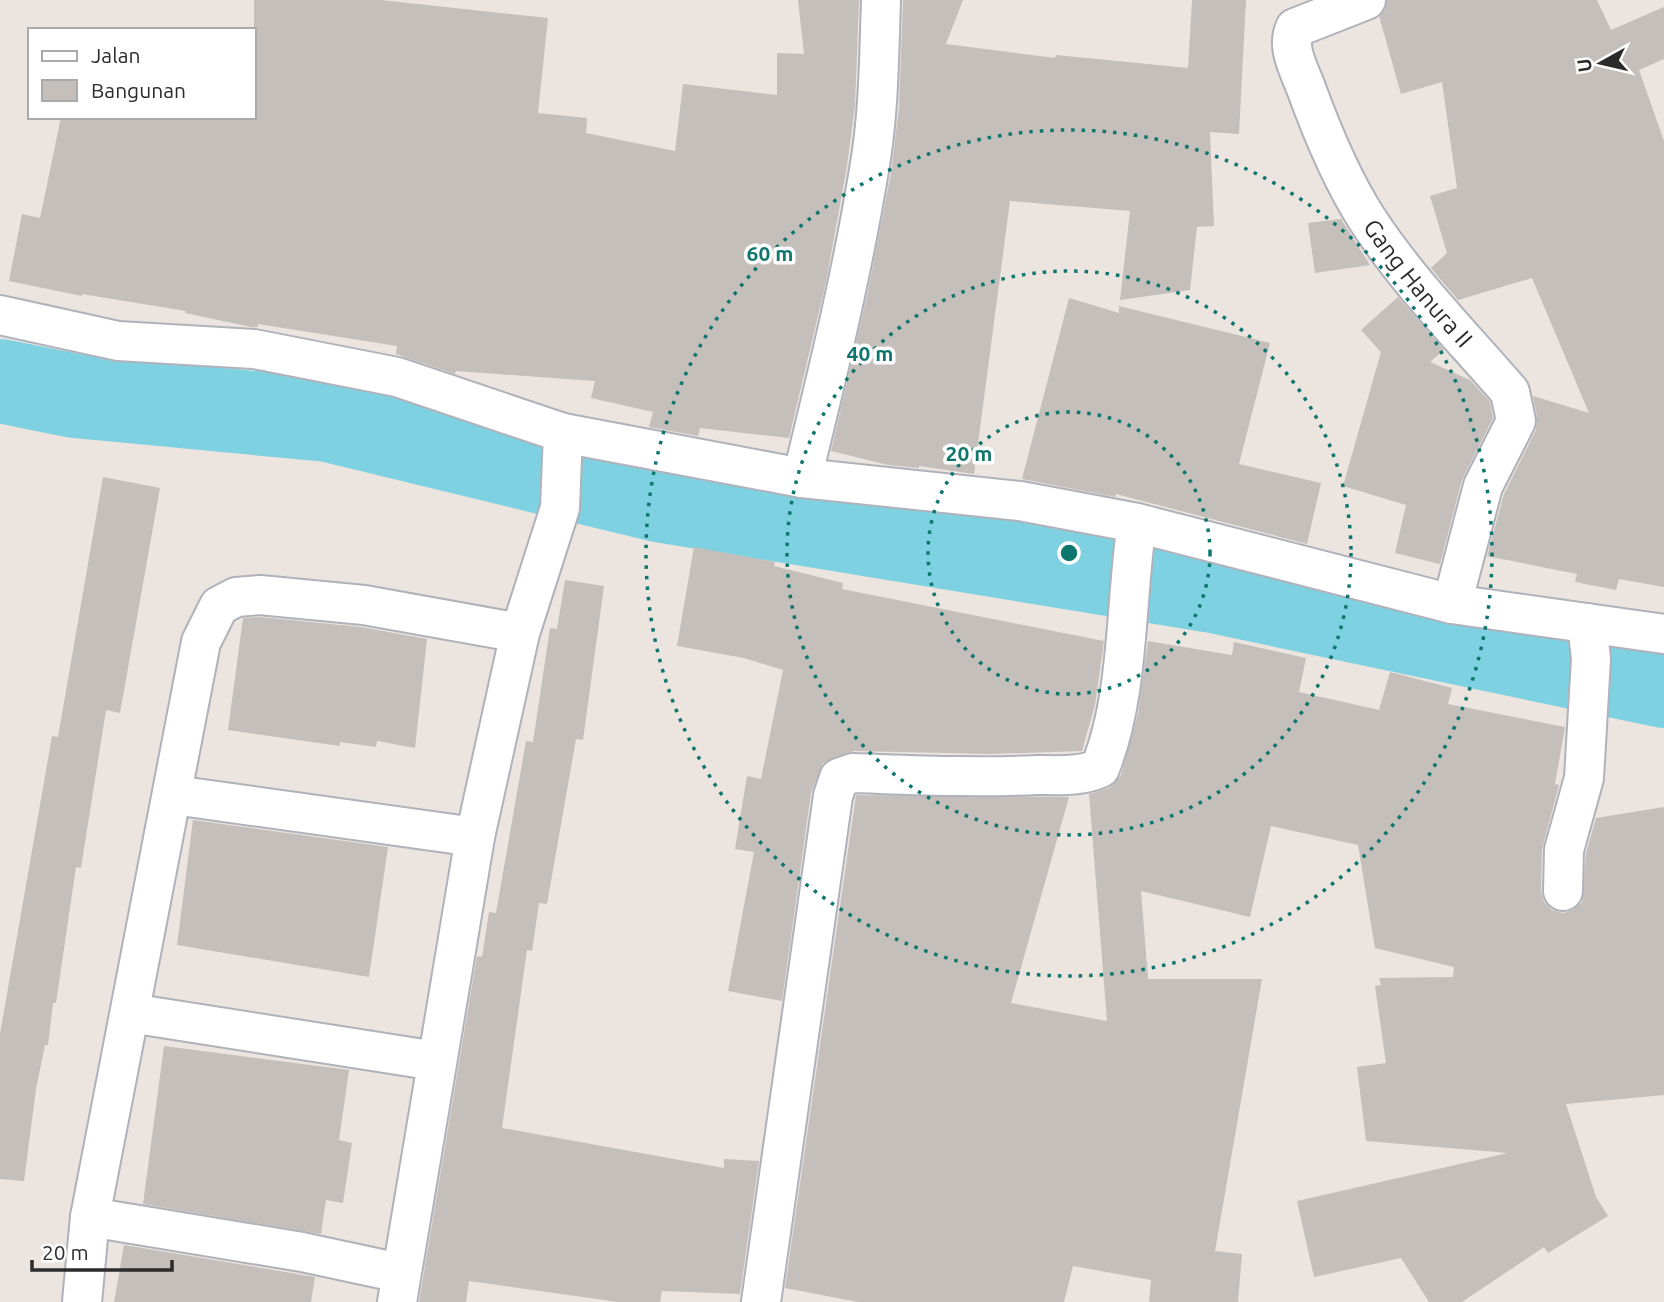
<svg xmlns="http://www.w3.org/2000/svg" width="1664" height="1302" viewBox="0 0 1664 1302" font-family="Ubuntu,sans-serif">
<rect width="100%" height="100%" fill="#ebe4df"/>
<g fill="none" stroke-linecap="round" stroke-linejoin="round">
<path stroke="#7ed1e1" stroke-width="84" d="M0 381 75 396 328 420 658 500 1213 591 1664 686"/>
</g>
<path fill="#c4bfba" d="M254 0H381L548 18 538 113 587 118 586 133 675 151 683 84 777 95V53L804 54 798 0H859L855 105 847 166 826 282 789 438 700 428 698 436 649 427 653 412 591 398 595 381 456 371 455 374 396 354 397 346 258 324V327H251L185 313 186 311 82 294V296L9 281 22 214 40 218 61 117H254Z
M903 0H963L946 44 1055 58 1056 55 1188 68 1192 0H1246L1239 134 1210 132 1214 226 1197 227 1190 290 1120 300 1130 211 1010 201 974 474 919 466V468L888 465 831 451 868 291 891 173 899 108Z
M1387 0H1597L1611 30 1664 7V59L1639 70 1664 141V587L1619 579 1616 590 1575 582 1577 574 1487 556 1504 494 1536 430 1537 417 1533 396 1589 413 1532 278 1458 300 1431 268 1447 253 1430 196 1457 188 1442 82 1401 94 1379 16Z
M1341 219 1370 265 1315 273 1308 223Z
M1398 297 1444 350 1430 362 1470 380 1490 402 1493 418 1462 480 1440 564 1395 553 1406 505 1343 486 1381 352 1361 330Z
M1069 298 1119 313V306L1270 343 1239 464 1321 483 1307 544 1116 494 1115 497 1022 479Z
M103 477 160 488 120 713 106 710 81 868 76 867 56 1003H53L48 1045H45L36 1089 24 1181 0 1179V1034L52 736 58 737Z
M694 547 775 562 774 566 843 583 842 589 1104 641 1095 705 1082 751 990 754 854 751 823 763 811 793 782 1001 728 991 754 852 735 849 747 776 761 779 783 670 744 658 677 646Z
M565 580 604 586 583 740 576 739 547 904 539 903 532 951 527 950 502 1128 724 1168V1159L759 1161 740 1294 662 1291 660 1302H618L469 1281 466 1302H419L477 956 482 957 489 912 496 913 526 741 533 742 550 628 557 629Z
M260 617 361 627 427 639 415 748 377 741 376 747 340 742V746L228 730 243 618Z
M1148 641 1232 655 1234 642 1306 658 1299 692 1379 710 1390 672 1452 688 1448 704 1565 727 1555 784 1559 785 1542 849 1541 891 1544 902 1552 910 1563 913 1573 910 1582 902 1586 853 1596 818 1664 807V1095L1566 1104 1596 1197 1608 1216 1548 1253 1544 1247 1462 1302H1429L1401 1258 1314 1277 1297 1201 1508 1153 1366 1141 1357 1067 1386 1063 1375 986 1381 985 1379 978 1453 977 1454 967 1375 948 1358 845 1271 826 1250 917 1141 891 1148 979H1262L1215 1251 1242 1254 1238 1302H1149L1151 1280 1073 1266 1064 1302H858L785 1288 856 795 1069 797 1011 1003 1107 1021 1089 794 1109 788 1121 775 1138 714Z
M193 820 388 847 369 977 177 945Z
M164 1046 349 1070 339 1140 352 1143 343 1203 326 1200 321 1234 143 1204Z
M124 1245 315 1277 311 1302H114Z"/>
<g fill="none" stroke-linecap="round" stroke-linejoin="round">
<defs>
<g id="minor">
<path id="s1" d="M1366 0 1295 28C1286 48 1299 69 1306 88 1322 132 1342 180 1367 219 1408 282 1461 335 1510 392L1516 421 1483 486 1452 604"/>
<path d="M0 315 118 341 254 349 397 377 563 433 802 478 1020 501 1137 523 1452 604 1664 634"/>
<path d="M802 478C827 376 852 274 869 170 879 114 879 57 881 0"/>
<path d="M174 795 475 837"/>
<path d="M1563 891 1564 850 1584 778 1591 659 1587 623"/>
<path d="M130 1013 436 1061"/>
<path d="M90 1217 302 1252 400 1273"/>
<path d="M82 1302 90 1217 201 642 219 606 236 597 260 595 364 605 520 633"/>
<path d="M397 1302 475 837 520 633 560 508 563 433"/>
<path d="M761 1302 833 796 839 778 853 773C914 775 975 778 1037 775 1058 775 1081 777 1100 768 1130 694 1125 601 1137 523"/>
</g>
</defs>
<use href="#minor" stroke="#afb2ba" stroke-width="42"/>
<use href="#minor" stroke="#fff" stroke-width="38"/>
</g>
<g fill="none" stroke="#0f766e" stroke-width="3.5" stroke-dasharray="3.5 7">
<circle cx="1069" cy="553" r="141"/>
<circle cx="1069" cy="553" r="282"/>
<circle cx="1069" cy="553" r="423"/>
</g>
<g text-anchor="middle" stroke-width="7" stroke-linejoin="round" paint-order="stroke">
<g font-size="24" fill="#2b2b2b" stroke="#fff">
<text dy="8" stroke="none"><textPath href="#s1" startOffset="366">Gang Hanura II</textPath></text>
</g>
</g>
<circle cx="1069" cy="553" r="10" fill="#0f766e" stroke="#fff" stroke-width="3.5"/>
<g font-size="21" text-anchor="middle" font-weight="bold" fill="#0f766e" stroke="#fff" stroke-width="7" stroke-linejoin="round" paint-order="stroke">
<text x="770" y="261">60 m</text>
<text x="870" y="361">40 m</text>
<text x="969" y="461">20 m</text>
</g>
<rect x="28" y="28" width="228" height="91" fill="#ffffff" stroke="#aaaaaa" stroke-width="2"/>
<rect x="42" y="51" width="35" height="10" fill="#ffffff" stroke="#aaaaaa" stroke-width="2"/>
<text x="91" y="63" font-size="21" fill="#2b2b2b">Jalan</text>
<rect x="42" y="80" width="35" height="21" fill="#c4bfba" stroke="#aaaaaa" stroke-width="2"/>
<text x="91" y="98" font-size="21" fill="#2b2b2b">Bangunan</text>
<g transform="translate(1601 63) rotate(262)" stroke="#ffffff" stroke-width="5" paint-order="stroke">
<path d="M0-5L12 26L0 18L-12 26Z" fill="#2b2b2b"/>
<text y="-10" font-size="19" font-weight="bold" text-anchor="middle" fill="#2b2b2b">U</text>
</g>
<path d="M32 1260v10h140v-10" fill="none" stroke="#2b2b2b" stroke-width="3.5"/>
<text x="42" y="1260" font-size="21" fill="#2b2b2b" stroke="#ffffff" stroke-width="5" paint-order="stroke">20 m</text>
</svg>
